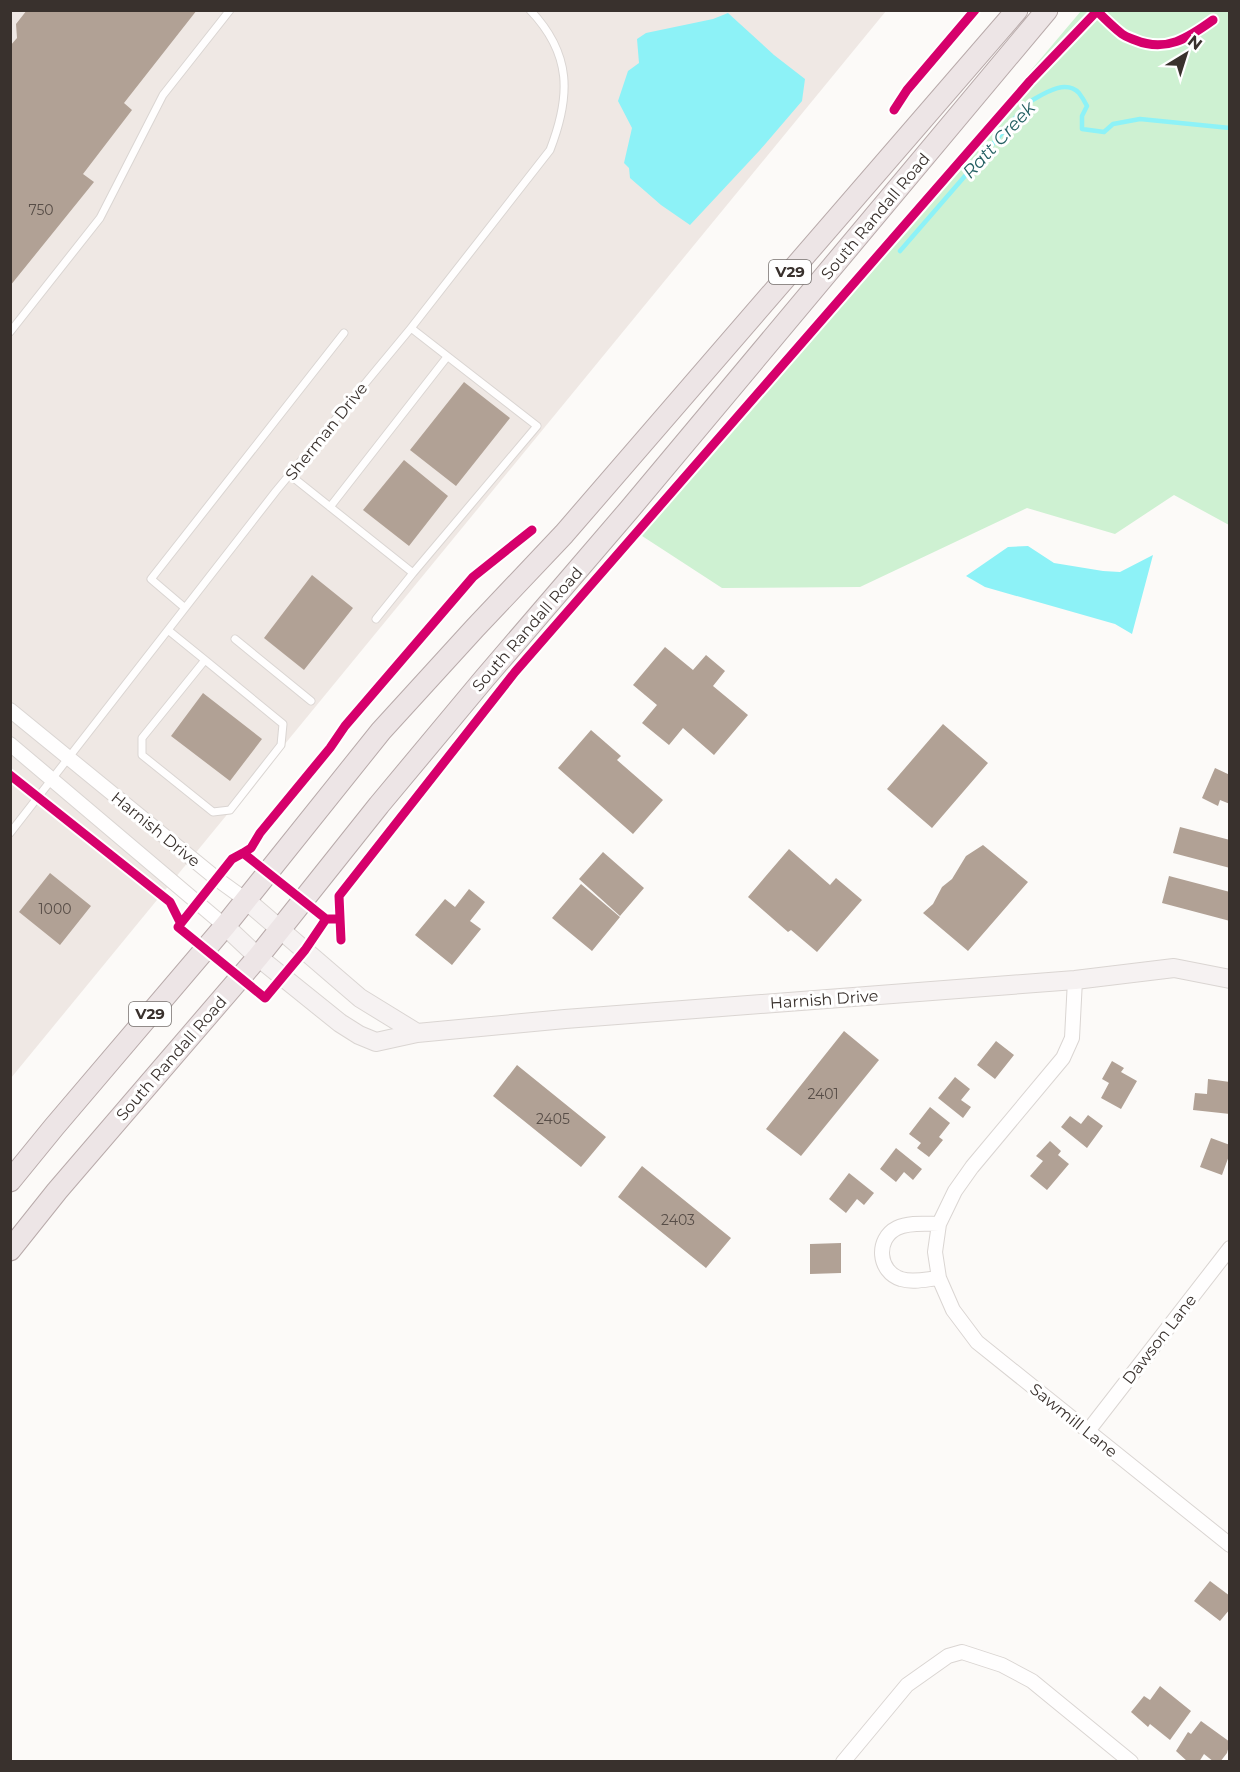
<svg xmlns="http://www.w3.org/2000/svg" width="1240" height="1772" viewBox="0 0 1240 1772" font-family="Montserrat,sans-serif">
<rect width="100%" height="100%" fill="#fcfaf8"/>
<path fill="#efe8e4" d="M11 11H886L11 1078Z"/>
<path fill="#cef1d2" d="M1081 11H1229V525L1174 495 1115 534 1027 508 860 587 722 588 639 534Z"/>
<path fill="#8df2f7" d="M728 13 774 55 805 79 802 101 760 150 690 225 661 205 630 178 629 168 624 163 632 128 618 101 628 71 639 63 637 39 646 33 713 19Z
M1028 546 1054 563 1103 571 1120 572 1153 555 1132 634 1115 624 985 587 966 576 1008 547Z"/>
<g fill="none" stroke-linecap="round" stroke-linejoin="round">
<path stroke="#8df2f7" stroke-width="4.5" d="M900 251 1029 102C1042 95 1065 78 1079 93 1082 97 1085 102 1087 106L1082 116V129L1104 132 1113 124 1140 119 1230 128"/>
</g>
<path fill="#b1a195" d="M27 10H197L124 103 132 110 83 174 94 182 10 286V46L17 38 16 24Z
M464 382 510 418 456 486 410 450Z
M404 460 448 496 409 546 363 510Z
M312 575 353 608 304 670 264 638Z
M665 647 693 670 706 655 725 671 713 686 748 715 714 755 683 728 669 745 642 723 657 705 633 685Z
M203 693 262 739 230 781 171 736Z
M943 724 988 763 932 828 887 789Z
M591 730 621 756 617 760 663 800 633 834 558 768Z
M1215 768 1230 775V804L1220 800 1218 806 1202 798Z
M1180 827 1230 840V868L1173 853Z
M983 845 1028 882 968 951 923 913 933 904 942 887 952 879 966 856Z
M789 849 830 885 836 878 862 900 817 952 791 930 788 932 748 897Z
M603 852 644 888 620 916 579 879Z
M50 873 91 906 60 945 19 912Z
M1169 876 1230 892V921L1162 903Z
M581 884 620 917 592 951 552 918Z
M469 889 485 902 470 921 481 929 452 965 415 935 445 899 455 907Z
M844 1031 879 1060 801 1156 766 1129Z
M996 1041 1014 1055 995 1079 977 1065Z
M1112 1061 1124 1068 1121 1072 1137 1081 1121 1109 1101 1098 1109 1083 1102 1079Z
M517 1065 606 1137 581 1167 493 1096Z
M955 1077 970 1089 961 1100 971 1107 963 1118 938 1098Z
M1208 1079 1230 1082 1228 1100H1230V1114L1193 1110 1195 1093 1207 1094Z
M930 1107 950 1123 939 1137 943 1140 929 1157 917 1148 921 1143 909 1134Z
M1088 1115 1103 1126 1087 1148 1061 1127 1070 1116 1081 1124Z
M1211 1138 1230 1145V1153L1222 1175 1200 1167Z
M1050 1141 1061 1151 1058 1155 1069 1164 1047 1190 1030 1176 1043 1161 1036 1156Z
M896 1148 922 1169 913 1180 904 1172 896 1182 880 1169Z
M642 1166 731 1238 706 1268 618 1197Z
M849 1173 874 1193 864 1205 857 1199 846 1213 829 1199Z
M841 1243V1273L810 1274V1244Z
M1210 1581 1230 1596V1609L1220 1621 1194 1601Z
M1160 1686 1191 1711 1170 1740 1150 1724 1148 1727 1131 1712 1144 1696 1150 1700Z
M1201 1721 1230 1742 1227 1753 1220 1762H1214L1204 1754 1199 1762H1188L1176 1751 1188 1732 1191 1734Z"/>
<g fill="none" stroke-linecap="round" stroke-linejoin="round">
<defs>
<path id="lane" d="M10 332 100 218 163 95 230 10
M290 475 413 573 537 426 411 328
M330 507 447 357
M185 608 151 579 344 333
M376 619 413 573
M168 630 205 660 142 738V755L213 812 230 810 281 745 283 724 205 660
M235 639 311 701
M10 833 276 491 411 328 550 150C571 96 572 54 530 10"/>
<path id="street" d="M10 710 217 879 246 900
M10 744 225 926
M1075 980 1072 1038 1063 1058 972 1167 955 1191 939 1224 935 1252 939 1278 953 1310 977 1342 1230 1545
M939 1278C927 1279 913 1283 901 1279 878 1272 875 1239 897 1228 909 1222 926 1224 939 1224
M1088 1431 1230 1248
M843 1762 907 1685 948 1656 962 1652 1002 1665 1032 1681 1131 1762"/>
<path id="secondary" d="M246 900 360 998 417 1033
M225 926 258 957 340 1023 359 1035 376 1042 417 1033 565 1019 1075 980 1174 968 1230 979"/>
<path id="primary" d="M10 1181 54 1127 225 926 381 731 475 628 564 534 1017 10
M10 1250 57 1191 258 957 379 805 484 679 629 510 1047 10"/>
</defs>
<use href="#lane" stroke="#dad5d2" stroke-width="9"/>
<use href="#street" stroke="#dad5d2" stroke-width="16"/>
<use href="#secondary" stroke="#dad5d2" stroke-width="20"/>
<use href="#primary" stroke="#b8aaaa" stroke-width="23"/>
<use href="#lane" stroke="#fffefe" stroke-width="7"/>
<use href="#street" stroke="#fffefe" stroke-width="14"/>
<use href="#secondary" stroke="#f6f2f2" stroke-width="18"/>
<use href="#primary" stroke="#ede5e6" stroke-width="21"/>
<defs>
<path id="cycleway" d="M1097 11C1105 19 1113 27 1122 34 1126 37 1130 38 1135 40 1166 53 1188 38 1213 20
M894 110 907 90 975 10
M10 775 170 902 180 922
M243 853 251 848 260 833 330 748 345 726 473 577 532 530
M326 919 305 950 265 998 178 927 232 859 243 853 326 919H340
M341 940 339 896 515 672 1030 81 1098 10"/>
</defs>
<use href="#cycleway" stroke="#fff" stroke-width="13"/>
<use href="#cycleway" stroke="#d6006c" stroke-width="9"/>
</g>
<g text-anchor="middle" stroke-width="6" stroke-linejoin="round" paint-order="stroke">
<g font-size="14" fill="#574d47">
<text x="41" y="215">750</text>
<text x="55" y="914">1000</text>
<text x="823" y="1099">2401</text>
<text x="553" y="1124">2405</text>
<text x="678" y="1225">2403</text>
</g>
<g fill="#fff" stroke="#746f6c" stroke-width="1.5">
<rect x="769" y="260" width="42" height="24" rx="4.5"/>
<rect x="129" y="1002" width="42" height="24" rx="4.5"/>
</g>
<g font-size="15" font-weight="bold" fill="#39312d">
<text x="790" y="277">V29</text>
<text x="150" y="1019">V29</text>
</g>
<g font-size="16" fill="#39312d" stroke="#fff">
<text transform="translate(875 216) rotate(-50)" y="6">South Randall Road</text>
<text transform="translate(326 431) rotate(-51)" y="6">Sherman Drive</text>
<text transform="translate(527 629) rotate(-49)" y="6">South Randall Road</text>
<text transform="translate(156 829) rotate(39)" y="6">Harnish Drive</text>
<text transform="translate(824 999) rotate(-4)" y="6">Harnish Drive</text>
<text transform="translate(171 1058) rotate(-49)" y="6">South Randall Road</text>
<text transform="translate(1159 1339) rotate(-52)" y="6">Dawson Lane</text>
<text transform="translate(1074 1420) rotate(39)" y="6">Sawmill Lane</text>
</g>
<g font-size="18" font-style="italic" fill="#246063" stroke="#fff">
<text transform="translate(999 140) rotate(-47)" y="6">Ratt Creek</text>
</g>
</g>
<rect width="1240" height="1772" fill="none" stroke="#39312d" stroke-width="24"/>
<g transform="translate(1186 54) rotate(38)" stroke="#ffffff" stroke-width="4.5" paint-order="stroke">
<path d="M0-4.5L10 22L0 15L-10 22Z" fill="#39312d"/>
<text y="-9" font-size="16" font-weight="bold" text-anchor="middle" fill="#39312d">N</text>
</g>
</svg>
